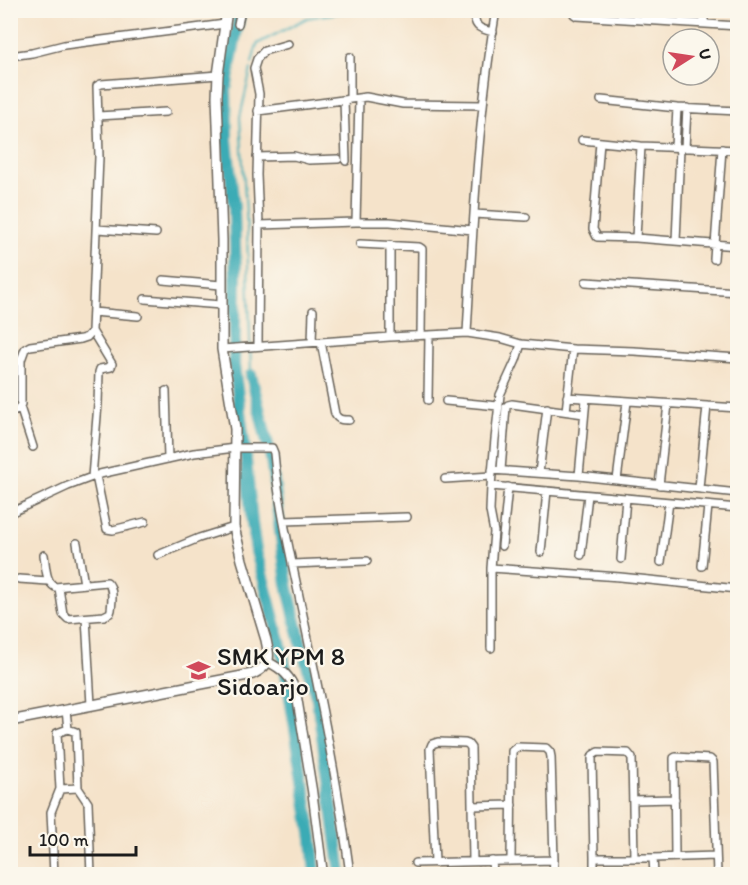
<svg xmlns="http://www.w3.org/2000/svg" width="748" height="885" viewBox="0 0 748 885" font-family="Itim,sans-serif">
<rect width="100%" height="100%" fill="#fbf7ec"/>
<filter id="ink" filterUnits="userSpaceOnUse"><feTurbulence type="fractalNoise" baseFrequency=".0167" numOctaves="2"/><feDisplacementMap in="SourceGraphic" scale="12" xChannelSelector="R" yChannelSelector="G"/><feConvolveMatrix kernelMatrix="1 2 1 2 8 2 1 2 1" color-interpolation-filters="sRGB"/></filter>
<filter id="wash" filterUnits="userSpaceOnUse"><feTurbulence type="fractalNoise" baseFrequency=".008" numOctaves="4" result="noise"/><feDisplacementMap in="SourceGraphic" scale="24" xChannelSelector="R" yChannelSelector="G"/><feGaussianBlur stdDeviation="1.35" result="paint"/><feColorMatrix in="noise" values="0 0 0 0 0 0 0 0 0 0 0 0 0 0 0 0 0 1.4 0 .05"/><feComposite in="paint" operator="in"/></filter>
<g filter="url(#wash)">
<rect width="100%" height="100%" fill="#f5e3ca"/>
<g fill="none" stroke-linecap="round" stroke-linejoin="round">
<path stroke="#3aabb5" stroke-width="2" d="M252 63 257 44 307 18 359 10
M251 375 247 229 240 117 251 69"/>
<path stroke="#3aabb5" stroke-width="12" d="M240 12 226 90 227 140 234 208 236 280 234 365 245 450 252 523 256 551 282 649 297 741 312 839 315 874
M251 375 271 458 287 584 302 648 317 699 341 874"/>
</g>
</g>
<g filter="url(#ink)">
<g fill="none" stroke-linecap="round" stroke-linejoin="round">
<defs>
<path id="minor" d="M473 10C476 27 476 28 493 32
M573 10 574 14 577 16 738 26
M238 24 241 10
M704 24V10
M10 56 32 53 64 45 225 24
M350 57V99
M344 100 346 161
M601 100 677 108 738 111
M258 111 366 97 403 104 483 105
M98 116 166 112
M582 140 641 146 738 150
M600 142 593 229 597 237 636 238 738 246
M675 147 677 108
M685 148 687 108
M257 157 294 156 309 160 338 159
M474 214 526 217
M356 222 359 98
M259 225 356 222H390L473 230
M97 229 156 233
M636 238 641 146
M676 241 680 148
M360 244 419 247 422 249 421 335
M714 259 722 149
M163 280 221 285
M586 282 738 292
M145 299 221 305
M93 312 138 316
M467 333C473 225 478 117 496 10
M390 337V245
M312 342 313 311
M321 342 335 414C338 420 342 420 349 420
M258 345 259 225 257 175 259 94 254 68 257 59 264 51 288 44
M222 349 390 337 467 333 500 338 521 344 573 349 634 351 738 358
M166 391 168 459
M567 397 738 408
M428 400 429 335
M446 401 498 406
M20 407 33 447
M566 411 573 349
M10 413 18 410 21 404V360L25 349 30 346 81 339 87 337 92 331
M492 470 579 476 738 493
M501 470 506 407 508 405 512 404 584 414
M539 473 547 408
M96 476 107 529 113 530 145 522
M579 476 586 399
M92 477 98 404 99 372 100 369 111 367 112 364 92 331 99 157 97 86 101 84 218 75
M445 479 491 476
M617 480 627 402
M659 485 668 404
M491 486 738 508
M699 488 707 406
M10 513 68 486 100 474 194 453 235 448H272L274 453C278 502 290 552 300 601 319 691 338 783 350 874
M284 521 407 517
M77 543 84 584
M502 546 508 487
M541 552 547 491
M44 555C46 566 45 581 55 587L107 582C114 588 112 601 111 610L110 613 104 616 68 619 63 614 59 588
M158 555 199 538 234 527
M581 555 588 495
M621 559 626 498
M661 562 669 502
M292 564 367 561
M702 566 708 506
M491 568 620 577 738 589
M19 579 48 581
M86 618 91 705
M491 648V568L494 532 490 511 491 486 495 439 500 395 516 360 521 344
M66 710 68 729
M60 789 78 788
M633 800 675 799
M472 806 512 805
M675 857 674 758 676 757 710 759 713 762 717 874
M594 858 592 758 593 755 598 752 628 753 632 758 634 858
M653 858 654 874
M492 861 493 874
M435 862 430 749 432 744 438 742 465 743 468 744 471 748 473 861
M415 863 554 860 551 757 550 752 546 748 517 747 512 751 511 861
M54 874 51 812 60 789 57 733 68 729 76 732 78 788 88 803 91 874
M553 874 554 860
M594 874V858H653L716 856"/>
<path id="tertiary" d="M268 662C282 669 290 676 296 691L312 790 323 874"/>
<path id="secondary" d="M10 721 253 674C271 665 270 659 266 640L242 560 234 527 235 429 222 349V240L217 96 218 75 227 10"/>
</defs>
<use href="#minor" stroke="#686259" stroke-width="10"/>
<use href="#tertiary" stroke="#686259" stroke-width="11"/>
<use href="#secondary" stroke="#686259" stroke-width="12"/>
<use href="#minor" stroke="#fff" stroke-width="7"/>
<use href="#tertiary" stroke="#fff" stroke-width="8"/>
<use href="#secondary" stroke="#fff" stroke-width="9"/>
</g>
</g>
<defs>
<symbol id="school-bare" viewBox="-9 -9 18 18"><path d="M0-5L7-2L0 1L-7-2ZM-4 1L0 2.5L4 1V4Q0 6-4 4Z" fill="#d1495b" stroke="#fbf7ec" stroke-width="2.5" paint-order="stroke"/></symbol>
</defs>
<g fill-rule="evenodd">
<use href="#school-bare" x="182" y="654" width="33" height="33"/>
</g>
<g text-anchor="middle" stroke-width="4.5" stroke-linejoin="round" paint-order="stroke">
<g font-size="26" fill="#1c1c1c" stroke="#fbf7ec" text-anchor="start">
<text x="217" y="665">SMK YPM 8<tspan x="217" dy="30">Sidoarjo</tspan></text>
</g>
</g>
<rect width="748" height="885" fill="none" stroke="#fbf7ec" stroke-width="36"/>
<g transform="translate(691 57) rotate(78)"><circle r="28" fill="#fbf7ec" stroke="#a29f99" stroke-width="1.5"/>
<path d="M0-4.5L10 22L0 15L-10 22Z" fill="#d1495b"/>
<text y="-9" font-size="16" font-weight="bold" text-anchor="middle" fill="#1c1c1c">U</text>
</g>
<path d="M30 846v9h106v-9" fill="none" stroke="#1c1c1c" stroke-width="3"/>
<text x="39" y="846" font-size="18" fill="#1c1c1c" stroke="#fbf7ec" stroke-width="4.5" paint-order="stroke">100 m</text>
</svg>
